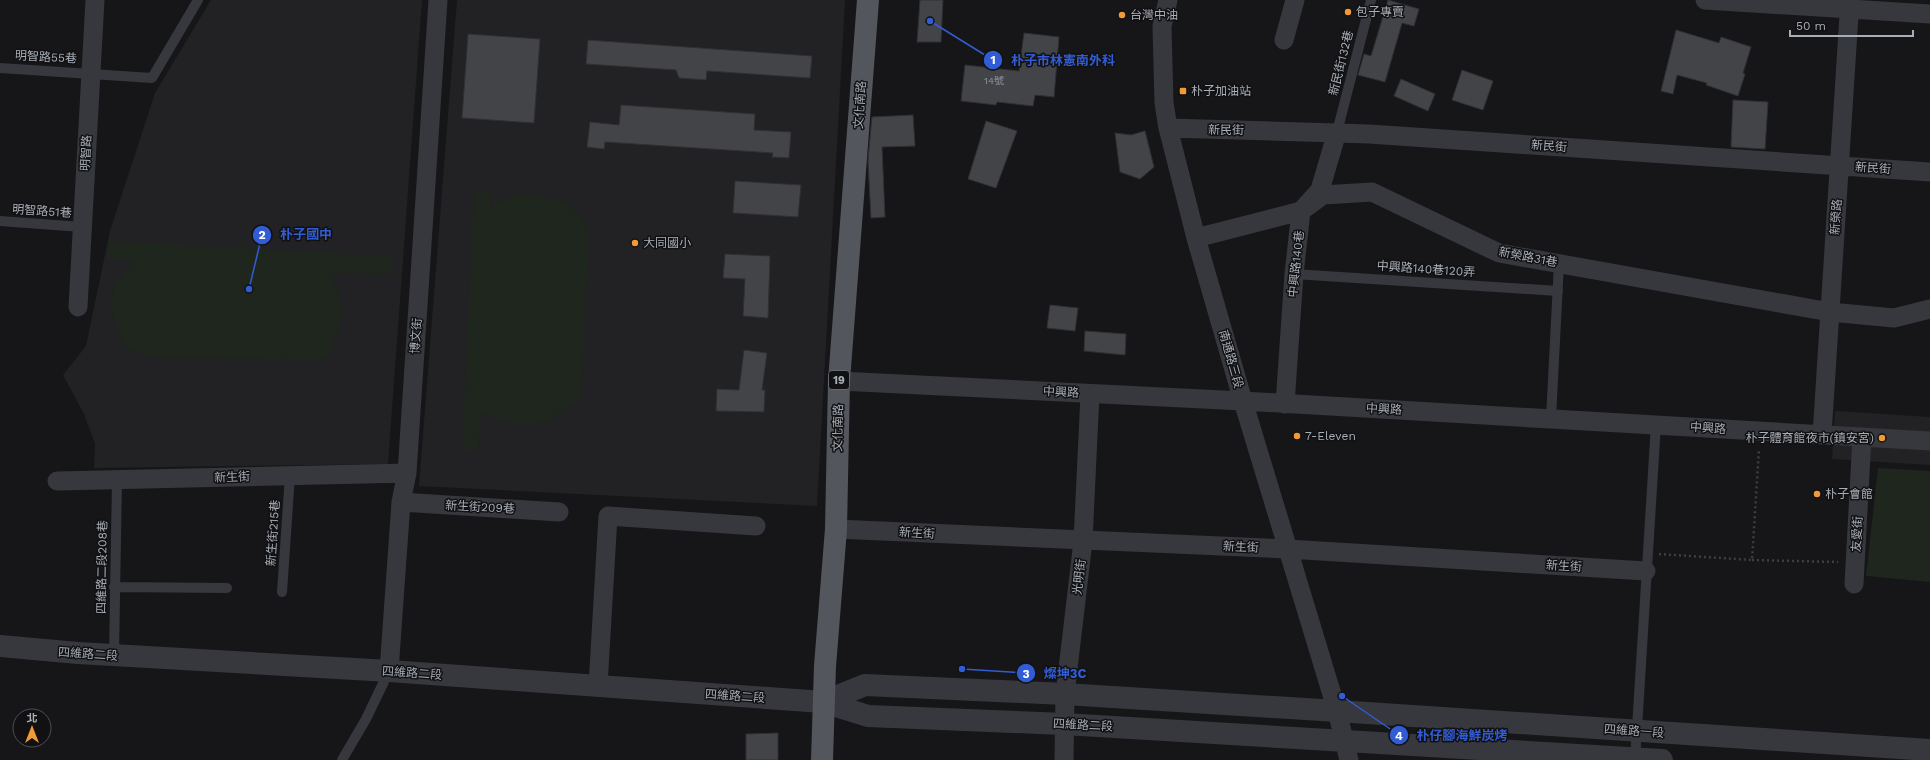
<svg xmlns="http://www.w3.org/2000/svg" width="1930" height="760" viewBox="0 0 1930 760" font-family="'Work Sans','Noto Sans TC',sans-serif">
<rect width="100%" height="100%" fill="#161618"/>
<path fill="#222225" d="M211 0H422L388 464 94 468 95 444 84 414 63 375 86 346 110 231 155 93Z
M457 0H845L817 506 419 486Z
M1835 411 1930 417V465L1832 459Z"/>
<path fill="#1e261e" d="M491 192 490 208 502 200 524 193 560 200 578 213 589 231 581 397C543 428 527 434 481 411L478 450H462L474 193Z
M109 241 391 256 392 275 329 273 337 287 342 305V319L331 350 319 360 148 357C144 356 140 355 136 353 117 342 106 306 115 286 118 277 129 269 135 262L107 259Z
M1878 468 1930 471V582L1866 576Z"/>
<path fill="#424448" stroke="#303034" d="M920 0H943L941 42H917Z
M1388 0 1419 9 1414 26 1402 23 1385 82 1358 75 1364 54 1371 56Z
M1676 30 1719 43 1721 37 1751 47 1743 73 1745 74 1738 96 1706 85 1707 83 1677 75 1673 94 1661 91Z
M1024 33 1059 37 1054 97 1035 95 1033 106 997 102 996 105 961 101 965 65 1019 71Z
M468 34 540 39 534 123 462 118Z
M588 40 812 56 810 78 707 71 706 80 679 78 676 70 586 64Z
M1462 70 1493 81 1483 110 1452 100Z
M1401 79 1435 94 1428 111 1394 96Z
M1733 100 1768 102 1765 149 1731 147Z
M621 105 755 114 754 130 791 132 789 158 772 157 773 153 605 142 604 149 587 147 590 122 619 125Z
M913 115 915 146 882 147 885 217 871 218 868 160 872 117Z
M986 121 1017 131 996 188 968 179Z
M1145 131 1154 167 1140 179 1120 172 1115 133 1131 135Z
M735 181 801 185 798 217 733 213Z
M725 254 770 256 768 318 743 316 745 279 723 278Z
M1050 305 1078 308 1075 331 1047 328Z
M1085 331 1126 334 1125 355 1084 351Z
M744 350 767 353 762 390H765L764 412 716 411 717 389 739 390Z
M778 733V760H746V734Z"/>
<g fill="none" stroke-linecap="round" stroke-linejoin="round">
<path stroke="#3d3f44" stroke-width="2.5" stroke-dasharray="2 3" stroke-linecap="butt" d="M1659 554 1752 560 1759 449
M1752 560 1838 562"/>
<path stroke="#37383d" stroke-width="10" d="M0 68 152 78 198 0
M1337 132 1371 0
M0 221 82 227
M1294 274 1558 291
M1551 418 1559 263
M114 587 227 588
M282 592 290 475
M114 655 117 480
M342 760 366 719 389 671
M1635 760 1656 424"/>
<path stroke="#37383d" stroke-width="19" d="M1168 0 1162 26 1164 103 1168 128 1196 238 1243 401 1337 711 1349 760
M1705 0 1930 14
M1284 40 1295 0
M1168 128 1369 134 1930 172
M1196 238 1301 211 1323 195 1372 192 1499 253 1830 312 1894 318 1930 309
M78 307 95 0
M839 381 1243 401 1930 441
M1285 404 1294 274 1301 211 1320 190 1337 132
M1822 435 1850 0
M57 481 407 473
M401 502 559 512
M836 529 1288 549 1646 571
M1854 584 1862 437
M389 671 401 502 407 473 438 0
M598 686 608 516 756 526
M1064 760 1065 694 1083 541 1090 394"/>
<path stroke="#37383d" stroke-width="22" d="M0 646 78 653 389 671 823 702 868 716 1064 724 1662 760
M823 702 865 685 1065 694 1337 711 1930 750"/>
<path stroke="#53565c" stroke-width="22" d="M822 760 825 666 836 529 839 381 868 0"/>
</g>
<g fill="#f09b36" stroke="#111113" stroke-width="1.5">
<circle cx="1348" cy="12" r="4"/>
<circle cx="1122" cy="15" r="4"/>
<rect x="1179" y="87" width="8" height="8" rx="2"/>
<circle cx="635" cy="243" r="4"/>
<circle cx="1297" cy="436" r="4"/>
<circle cx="1882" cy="438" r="4"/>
<circle cx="1817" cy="494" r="4"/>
</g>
<g text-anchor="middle" stroke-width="3" stroke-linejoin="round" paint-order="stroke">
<g font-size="10" fill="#8e949b">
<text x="994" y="84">14號</text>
</g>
<rect fill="#111113" stroke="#7b7f86" stroke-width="1" x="829" y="371" width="20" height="18" rx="3"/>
<g font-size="11" font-weight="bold" fill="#a8aeb7">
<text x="839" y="384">19</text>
</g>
<g font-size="12" fill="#a8aeb7" stroke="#111113" text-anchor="start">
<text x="1356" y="16">包子專賣</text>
<text x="1130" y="19">台灣中油</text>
<text x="1191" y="95">朴子加油站</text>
<text x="643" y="247">大同國小</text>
<text x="1305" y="440">7-Eleven</text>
<text x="1874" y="442" text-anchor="end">朴子體育館夜市(鎮安宮)</text>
<text x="1825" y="498">朴子會館</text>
</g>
<g font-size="12" fill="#a8aeb7" stroke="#111113">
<text transform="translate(46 57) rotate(3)" y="4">明智路55巷</text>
<text transform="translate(1341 63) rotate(-76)" y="4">新民街132巷</text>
<text transform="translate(860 105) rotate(-86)" y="4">文化南路</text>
<text transform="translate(1226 130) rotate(1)" y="4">新民街</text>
<text transform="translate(1549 146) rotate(4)" y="4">新民街</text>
<text transform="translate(86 153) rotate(-87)" y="4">明智路</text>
<text transform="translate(1873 168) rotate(4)" y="4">新民街</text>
<text transform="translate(42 211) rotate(4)" y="4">明智路51巷</text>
<text transform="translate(1836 217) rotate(-86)" y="4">新榮路</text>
<text transform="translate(1528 257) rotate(11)" y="4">新榮路31巷</text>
<text transform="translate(1296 264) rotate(-84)" y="4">中興路140巷</text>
<text transform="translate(1426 269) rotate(4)" y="4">中興路140巷120弄</text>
<text transform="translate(416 336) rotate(-86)" y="4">博文街</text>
<text transform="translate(1231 359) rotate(74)" y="4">南通路三段</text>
<text transform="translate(1061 392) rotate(3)" y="4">中興路</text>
<text transform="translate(1384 409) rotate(3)" y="4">中興路</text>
<text transform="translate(838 428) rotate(-89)" y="4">文化南路</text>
<text transform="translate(1708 428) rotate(4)" y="4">中興路</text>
<text transform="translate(232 477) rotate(-2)" y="4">新生街</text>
<text transform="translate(480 507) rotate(3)" y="4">新生街209巷</text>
<text transform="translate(273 533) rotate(-86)" y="4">新生街215巷</text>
<text transform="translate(917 533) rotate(3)" y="4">新生街</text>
<text transform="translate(1857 534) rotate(-87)" y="4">友愛街</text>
<text transform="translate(1241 547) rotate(2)" y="4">新生街</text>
<text transform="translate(1564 566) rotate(3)" y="4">新生街</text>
<text transform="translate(102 567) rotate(-89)" y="4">四維路二段208巷</text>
<text transform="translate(1079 577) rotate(-83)" y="4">光明街</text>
<text transform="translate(88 654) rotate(4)" y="4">四維路二段</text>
<text transform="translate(412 673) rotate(4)" y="4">四維路二段</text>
<text transform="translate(735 696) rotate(4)" y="4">四維路二段</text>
<text transform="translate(1083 725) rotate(3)" y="4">四維路二段</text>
<text transform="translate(1634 731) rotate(4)" y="4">四維路一段</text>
</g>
</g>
<path fill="none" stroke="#325cd3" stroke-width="1.5" d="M930 21L993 60M249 289L262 235M962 669L1026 673M1342 696L1399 735"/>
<g fill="#325cd3" stroke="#111113" stroke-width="1.5">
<circle cx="930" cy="21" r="4"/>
<circle cx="249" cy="289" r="4"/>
<circle cx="962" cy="669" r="4"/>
<circle cx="1342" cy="696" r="4"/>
<circle cx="993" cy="60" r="10"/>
<circle cx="262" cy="235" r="10"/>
<circle cx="1026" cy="673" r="10"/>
<circle cx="1399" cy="735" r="10"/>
</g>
<g font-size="12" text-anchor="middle" font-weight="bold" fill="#fff">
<text x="993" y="64">1</text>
<text x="262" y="239">2</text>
<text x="1026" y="678">3</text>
<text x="1399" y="740">4</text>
</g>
<g font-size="13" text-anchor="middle" font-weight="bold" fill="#325cd3" stroke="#111113" stroke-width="3" stroke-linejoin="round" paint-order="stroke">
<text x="1063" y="65">朴子市林憲南外科</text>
<text x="306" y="239">朴子國中</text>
<text x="1065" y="678">燦坤3C</text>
<text x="1462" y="740">朴仔腳海鮮炭烤</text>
</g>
<g transform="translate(32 728)"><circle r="19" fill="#111113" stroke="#4d5055"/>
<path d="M0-3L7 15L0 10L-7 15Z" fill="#f09b36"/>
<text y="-6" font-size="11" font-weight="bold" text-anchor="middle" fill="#a8aeb7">北</text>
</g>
<path d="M1790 30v6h123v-6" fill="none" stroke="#a8aeb7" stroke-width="2"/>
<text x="1796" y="30" font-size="12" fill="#a8aeb7" stroke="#111113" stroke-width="3" paint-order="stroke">50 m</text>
</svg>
